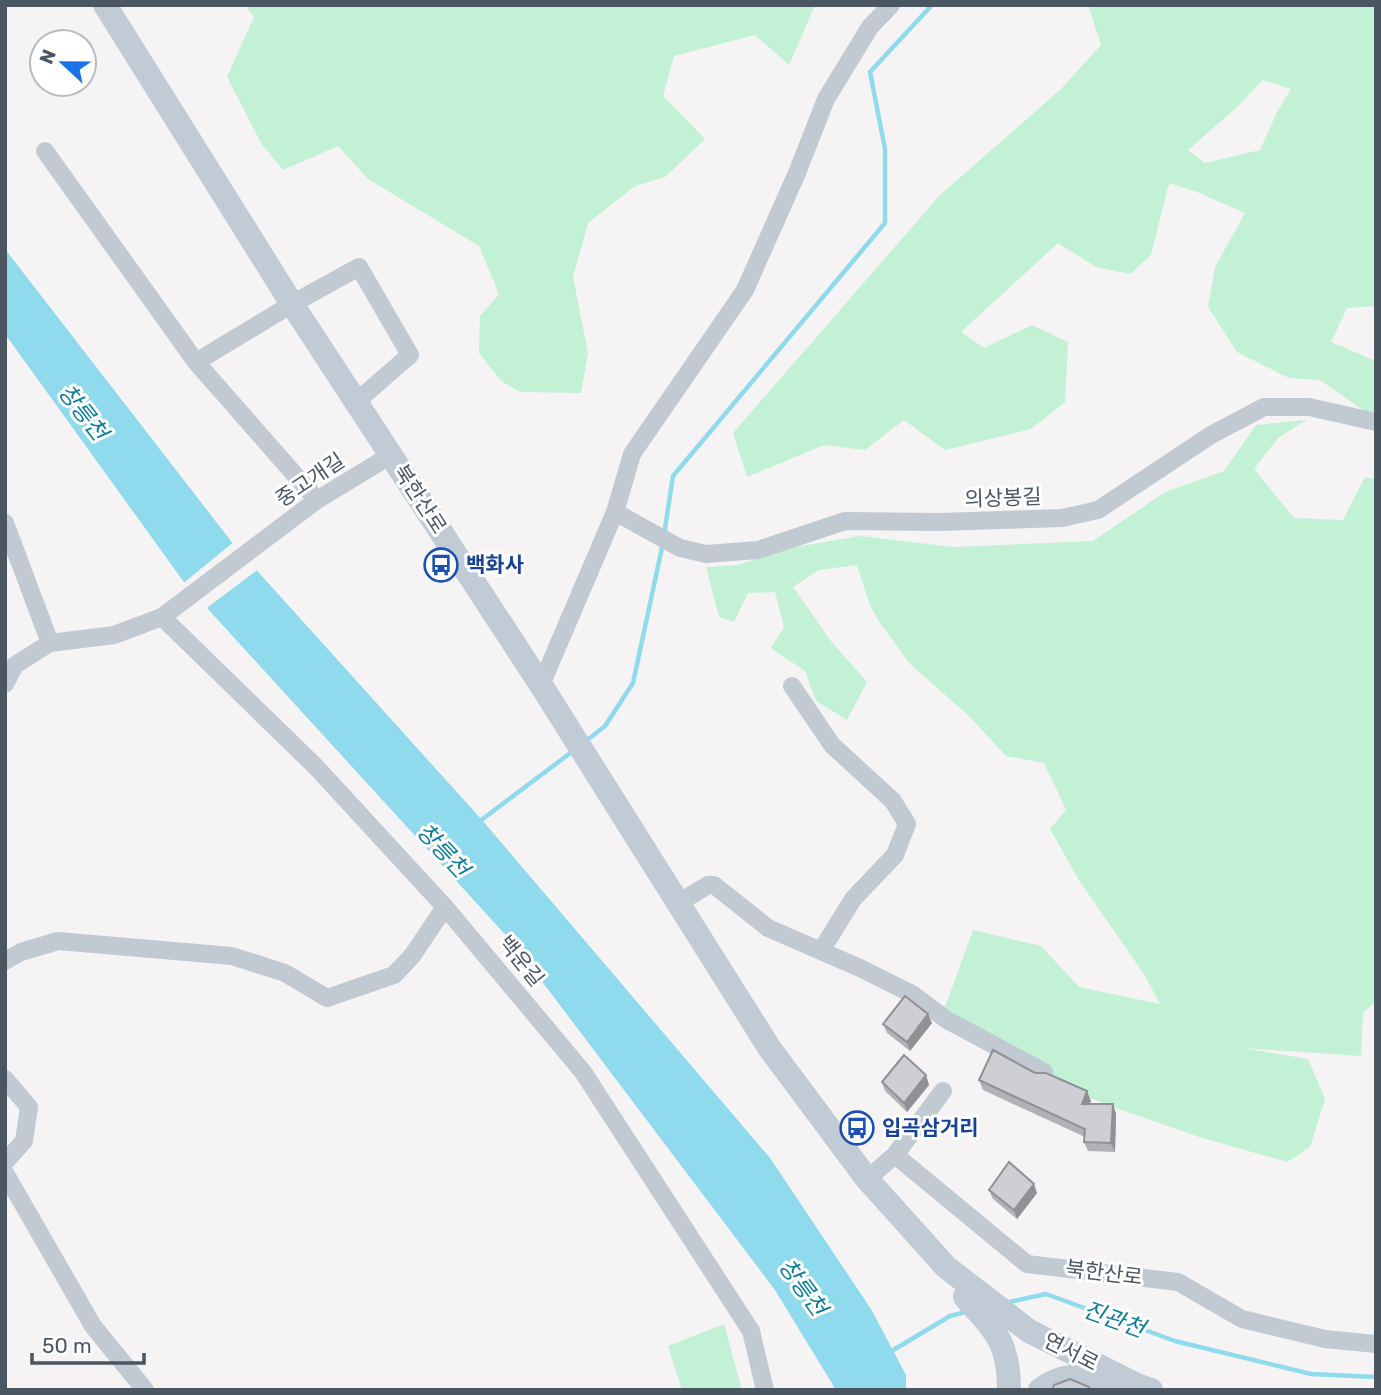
<svg xmlns="http://www.w3.org/2000/svg" width="1381" height="1395" viewBox="0 0 1381 1395" font-family="Rubik,'Noto Sans KR',sans-serif">
<rect width="100%" height="100%" fill="#f5f3f3"/>
<path fill="#c3f1d5" fill-rule="evenodd" d="M245 5H815L789 65 755 35 674 56 663 96 705 139 665 177 635 186 588 223 573 277 588 353 581 393 520 392 501 381 479 353 480 316 499 294 479 246 368 179 338 146 283 170 261 143 227 77 254 17Z
M1088 5H1376V306L1347 308 1331 342 1376 361V419L1320 380 1289 378 1237 352 1208 307 1215 267 1245 213 1197 192 1169 183 1151 255 1130 274 1096 267 1058 243 961 332 984 348 1032 325 1068 342 1065 402 1031 429 945 450 904 420 865 450 824 445 747 477 733 433 940 195 1061 89 1101 45ZM1263 80 1291 89 1277 112 1260 150 1205 163 1188 150 1235 109Z
M1306 420 1278 438 1254 469 1294 518 1343 520 1365 477 1376 479V1001L1363 1013 1361 1056 1243 1048 1308 1059 1325 1099 1310 1147 1287 1162 1199 1137 1102 1103 948 1030 945 1007 973 930 1041 946 1079 987 1160 1004 1144 974 1080 882 1050 829 1066 810 1044 763 1006 756 969 716 910 664 880 623 869 603 857 565 819 570 793 587 830 640 867 682 847 720 816 701 805 671 771 648 784 627 775 592 748 593 734 622 719 617 706 567 738 565 779 550 860 536 953 547 1093 541 1165 492 1224 471 1256 425Z
M724 1324 742 1390H682L668 1346Z"/>
<path fill="#90daee" d="M5 249 234 545 482 820 770 1158 871 1309 906 1375V1390H836L775 1290 513 943 186 585 5 334Z"/>
<path fill="#f5f3f3" d="M235 541 260 568 204 610 181 585Z"/>
<g fill="none" stroke-linecap="round" stroke-linejoin="round">
<path stroke="#90daee" stroke-width="4.5" d="M664 535 673 476 885 223V149L870 72 932 5
M586 741 605 726 633 683 663 543
M480 821 573 751
M1009 1302 1046 1294 1175 1341 1311 1374 1376 1377
M890 1352 950 1316 966 1312"/>
<path stroke="#c1cad2" stroke-width="18" d="M45 151 196 362 317 500
M196 362 292 304 359 267 410 355 356 402
M615 512 680 548 706 554 758 550 845 521 940 522 1062 518 1098 510 1211 435 1264 407H1309L1376 422
M5 523 50 643
M162 617 316 767 445 907 583 1072 751 1331 765 1390
M5 684 15 665 50 643 114 635 162 617 317 500 391 455
M541 685 615 512 632 454 745 290 797 173 826 99 870 27 891 5
M792 686 832 745 893 801 907 824 895 855 853 899 821 951
M677 904 708 885H714L768 928 860 968 912 994 947 1020 1044 1072
M5 961 21 952 58 941 232 956 285 973 327 998 394 975 412 956 445 907
M5 1079 29 1107 24 1141 5 1162
M895 1155 943 1091
M5 1173 93 1326 145 1390
M867 1179 895 1155 1027 1264 1178 1282 1242 1319 1325 1339 1376 1344"/>
<path stroke="#c1cbd6" stroke-width="24" d="M105 5 292 304 541 685 770 1049 867 1179 946 1267 1029 1331 1137 1385 1151 1390
M965 1297C995 1331 1009 1341 1009 1390
M1040 1390C1062 1372 1085 1375 1112 1380"/>
</g>
<path fill="#b0b2b7" d="M932 1023 910 1051 887 1033 883 1024Z
M1035 1073 1091 1101 1089 1104H1113L1116 1114 1115 1152 1088 1151 1084 1142 1085 1137 983 1090 979 1080Z
M926 1075 929 1085 907 1112 885 1091 882 1082Z
M989 1190 1037 1193 1017 1219 993 1199Z"/>
<path fill="#909195" d="M928 1014 932 1023 910 1051 907 1042Z
M926 1075 929 1085 907 1112 904 1103Z
M1087 1091 1091 1101 1085 1113 1082 1104Z
M1113 1104 1116 1114 1115 1152 1111 1143Z
M1034 1184 1037 1193 1017 1219 1014 1210Z"/>
<path fill="#cdcfd5" stroke="#909195" stroke-width="2" d="M905 996 928 1014 907 1042 883 1024Z
M993 1050 1035 1073H1046L1087 1091 1082 1104H1113L1111 1143 1084 1142 1085 1129 979 1080Z
M904 1055 926 1075 904 1103 882 1082Z
M1009 1162 1034 1184 1014 1210 989 1190Z
M1070 1379 1089 1387 1090 1390H1052L1054 1385Z"/>
<defs>
<symbol id="bus-ring" viewBox="-11 -11 22 22"><circle r="9.5" fill="#fff" stroke="#1a4fb4" stroke-width="1.5"/><path d="M-5-6H5V4H4V6H2V4H-2V6H-4V4H-5ZM-3.5-4V0h7V-4ZM-3.5 1.2v1.5H-2V1.2ZM2 1.2v1.5H3.5V1.2Z" fill="#1a4fb4"/></symbol>
</defs>
<g fill-rule="evenodd">
<use href="#bus-ring" x="422" y="546" width="38" height="38"/>
<use href="#bus-ring" x="838" y="1109" width="38" height="38"/>
</g>
<g text-anchor="middle" stroke-width="6" stroke-linejoin="round" paint-order="stroke">
<g font-size="21" fill="#4a5661" stroke="#fff">
<text transform="translate(310 480) rotate(-34)" y="7">중고개길</text>
<text transform="translate(1003 498) rotate(-2)" y="7">의상봉길</text>
<text transform="translate(420 499) rotate(57)" y="7">북한산로</text>
<text transform="translate(521 961) rotate(51)" y="7">백운길</text>
<text transform="translate(1104 1273) rotate(7)" y="7">북한산로</text>
<text transform="translate(1071 1352) rotate(27)" y="7">연서로</text>
</g>
<g font-size="21" font-weight="bold" fill="#164399" stroke="#fff" text-anchor="start">
<text x="466" y="572">백화사</text>
<text x="882" y="1135">입곡삼거리</text>
</g>
<g font-size="23" font-style="italic" fill="#0c7c9b" stroke="#fff">
<text transform="translate(83 412) rotate(52)" y="8">창릉천</text>
<text transform="translate(443 850) rotate(47)" y="8">창릉천</text>
<text transform="translate(803 1287) rotate(54)" y="8">창릉천</text>
<text transform="translate(1114 1319) rotate(20)" y="8">진관천</text>
</g>
</g>
<rect width="1381" height="1395" fill="none" stroke="#4a5661" stroke-width="14"/>
<g transform="translate(63 63) rotate(292)"><circle r="33" fill="#ffffff" stroke="#b7bbc0" stroke-width="2"/>
<path d="M0-5L12 26L0 18L-12 26Z" fill="#1a73e8"/>
<text y="-10" font-size="19" font-weight="bold" text-anchor="middle" fill="#4a5661">N</text>
</g>
<path d="M32 1353v10h112v-10" fill="none" stroke="#4a5661" stroke-width="3.5"/>
<text x="42" y="1353" font-size="21" fill="#4a5661" stroke="#ffffff" stroke-width="5" paint-order="stroke">50 m</text>
</svg>
